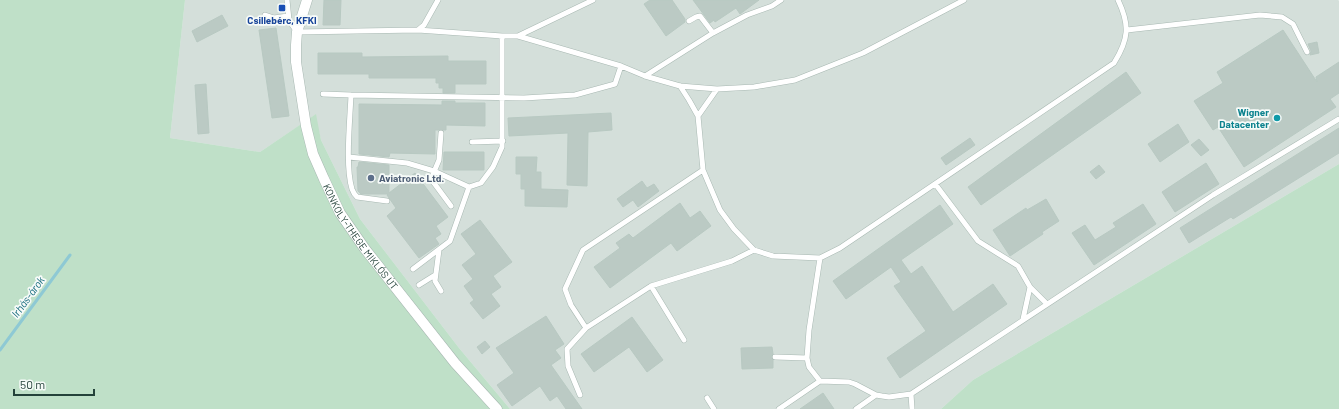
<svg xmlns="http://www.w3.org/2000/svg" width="1339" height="409" viewBox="0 0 1339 409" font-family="Barlow,sans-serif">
<rect width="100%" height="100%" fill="#e6efeb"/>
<path fill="#d4dfda" d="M185 0H1338L1339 1V164L973 380 941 409H510L459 348 360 219 321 140 315 115 260 152 170 138Z"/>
<path fill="#bfe0c8" d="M0 0H185L170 138 260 152 316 114 321 140 360 219 459 348 510 409H0Z
M1339 164V409H941L973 380Z"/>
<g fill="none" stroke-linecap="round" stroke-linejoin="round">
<path stroke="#8ec9d4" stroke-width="3" d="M0 350 70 255"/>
</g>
<path fill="#bbcac4" stroke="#b8c9c2" d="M324 0H341L340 25H323Z
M650 0H672L685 19V22L666 36 644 4Z
M693 0H759L740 14 736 8 715 22 714 20 710 23Z
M222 15 228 26 197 42 192 31Z
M276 28 289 116 272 118 259 30Z
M1283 30 1317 82 1316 77 1339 62V93L1330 99 1336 107 1244 167 1218 127 1213 130 1194 101 1223 83 1217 72Z
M1317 42 1319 53 1310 55 1311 51 1308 44Z
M318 53H362V57L448 56V61H486V84H455V93H443V88H439V83H436V78H369V74H318Z
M1126 72 1141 93 981 205 968 187Z
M206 84 209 133 198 134 195 85Z
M442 101H455V103H485V126L446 125V130H435V154L390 153 389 157 359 154V104L442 105Z
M611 113 612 130 588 132 587 186 567 185 568 133 509 136 508 118Z
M1178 124 1189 142 1160 162 1148 144Z
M1339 128V153L1233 219 1231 217 1189 243 1180 228Z
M970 138 975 145 946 165 941 158Z
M1199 139 1209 150 1201 156 1191 145Z
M444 152H484V170H443Z
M516 157H537L536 172H541V189L568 190 567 207 525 206V189H521V174H516Z
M359 162 389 165V193L415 173 448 217 436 226 441 234 435 238 439 244 419 258 387 216 396 208 387 195 388 194H361L358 191 357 167H358Z
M1206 163 1219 184 1175 212 1162 192Z
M1099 165 1105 172 1096 179 1090 172Z
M642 181 647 188 654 184 659 191 638 207 633 200 623 207 617 199Z
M1046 199 1059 221 1042 232 1043 234 1010 256 993 230 1026 208 1027 210Z
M680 203 690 218 700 211 711 226 677 251 671 243 610 288 594 267 620 248 616 243 629 234 633 238Z
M1143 204 1156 224 1094 265 1072 233 1085 225 1095 240 1116 227 1113 223Z
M940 205 953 224 901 260 911 274 922 266 953 312 993 284 1007 304 900 378 887 358 926 331 894 286 901 282 891 267 846 299 833 281Z
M480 220 512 262 493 276 501 287 491 294 500 306 483 319 470 303 474 300 464 286 473 279 462 265 476 254 461 234Z
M546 316 564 344 555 350 561 358 551 365 582 409H566L557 396 550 401 540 386 512 406 497 385 514 373 496 348Z
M632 317 663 360 647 372 629 347 594 372 581 354Z
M485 341 490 347 482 354 477 347Z
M772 347 773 354 771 357 773 360V368L742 369 741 348Z
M823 393 834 409H800Z"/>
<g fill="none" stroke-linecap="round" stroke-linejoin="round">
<defs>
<path id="service" d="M287 0 289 20 297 32 418 30 502 36H518L621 66 645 76 680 86 717 89
M265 15 274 18 288 16
M689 21 696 17 700 16 713 33
M418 30 424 25 438 0
M1127 30 1260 15 1282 17 1293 24 1307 52
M518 36 593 0
M645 76 713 33 747 15 772 6 781 0
M680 86 689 100 698 116 703 170 720 210 734 229 754 250 773 256 820 258 840 248 1114 63C1129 39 1130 25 1118 0
M323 94 351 95
M698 116 717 89 754 87 795 80 863 53 964 0
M441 133 439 160 431 179 451 206
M472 142 503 141
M349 157 407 163 434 171 469 187
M936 185 978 241 1018 266 1030 287 1047 304
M387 201 357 197C355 195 353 192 352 189 345 166 350 120 351 95L524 98 575 95 615 84 621 66
M439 250 435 281 441 291
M820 258 809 330 807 358 809 367 820 381 849 382 855 384 876 395 882 396 889 397 911 394 1213 195 1339 119
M413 269 450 241 469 187 481 183 493 167 502 147V36
M419 285 435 275
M651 286 684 340
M1023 319 1030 287
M586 328 571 305 565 289 583 250 703 170
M775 357 807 358
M911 394 912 409
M580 395 568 366 567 349 586 328 651 286 732 261 754 250
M707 398 714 409
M779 409 820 381
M856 409 876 395"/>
<g id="minor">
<path id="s1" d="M307 0 297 32 296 45V62L306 126 313 154 324 179 340 213 365 249 455 363 497 409"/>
</g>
</defs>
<use href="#service" stroke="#a8b8b2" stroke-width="6"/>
<use href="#minor" stroke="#a8b8b2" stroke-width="11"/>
<use href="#service" stroke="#fff" stroke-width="5"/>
<use href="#minor" stroke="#fff" stroke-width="10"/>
</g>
<rect fill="#1a4fb4" stroke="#f7fbf9" stroke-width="1.5" x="278" y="4" width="8" height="8" rx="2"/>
<circle fill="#0f9aa8" stroke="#f7fbf9" stroke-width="1.5" cx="1277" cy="118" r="4"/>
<circle fill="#5c6f8a" stroke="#f7fbf9" stroke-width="1.5" cx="371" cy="178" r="4"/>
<g text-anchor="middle" stroke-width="3.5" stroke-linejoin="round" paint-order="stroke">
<g font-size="10" font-weight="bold" fill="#164399" stroke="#f7fbf9">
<text x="282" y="24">Csillebérc, KFKI</text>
</g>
<g font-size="10" font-weight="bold" fill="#0d838f" stroke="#f7fbf9" text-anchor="end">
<text x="1269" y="116">Wigner<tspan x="1269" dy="12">Datacenter</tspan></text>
</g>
<g font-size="10" font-weight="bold" fill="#4e5e75" stroke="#f7fbf9" text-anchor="start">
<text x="379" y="182">Aviatronic Ltd.</text>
</g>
<g font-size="10" fill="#24423a" stroke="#f7fbf9">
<text dy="4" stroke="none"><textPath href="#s1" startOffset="253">KONKOLY-THEGE MIKLÓS ÚT</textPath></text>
</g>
<g font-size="11" font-style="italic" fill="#1c6f80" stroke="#f7fbf9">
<text transform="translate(28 297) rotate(-54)" y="4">Irhás-árok</text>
</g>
</g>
<path d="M14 389v6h80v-6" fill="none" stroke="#24423a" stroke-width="2"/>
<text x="20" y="389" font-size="12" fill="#24423a" stroke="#f7fbf9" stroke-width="3" paint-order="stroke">50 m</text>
</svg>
